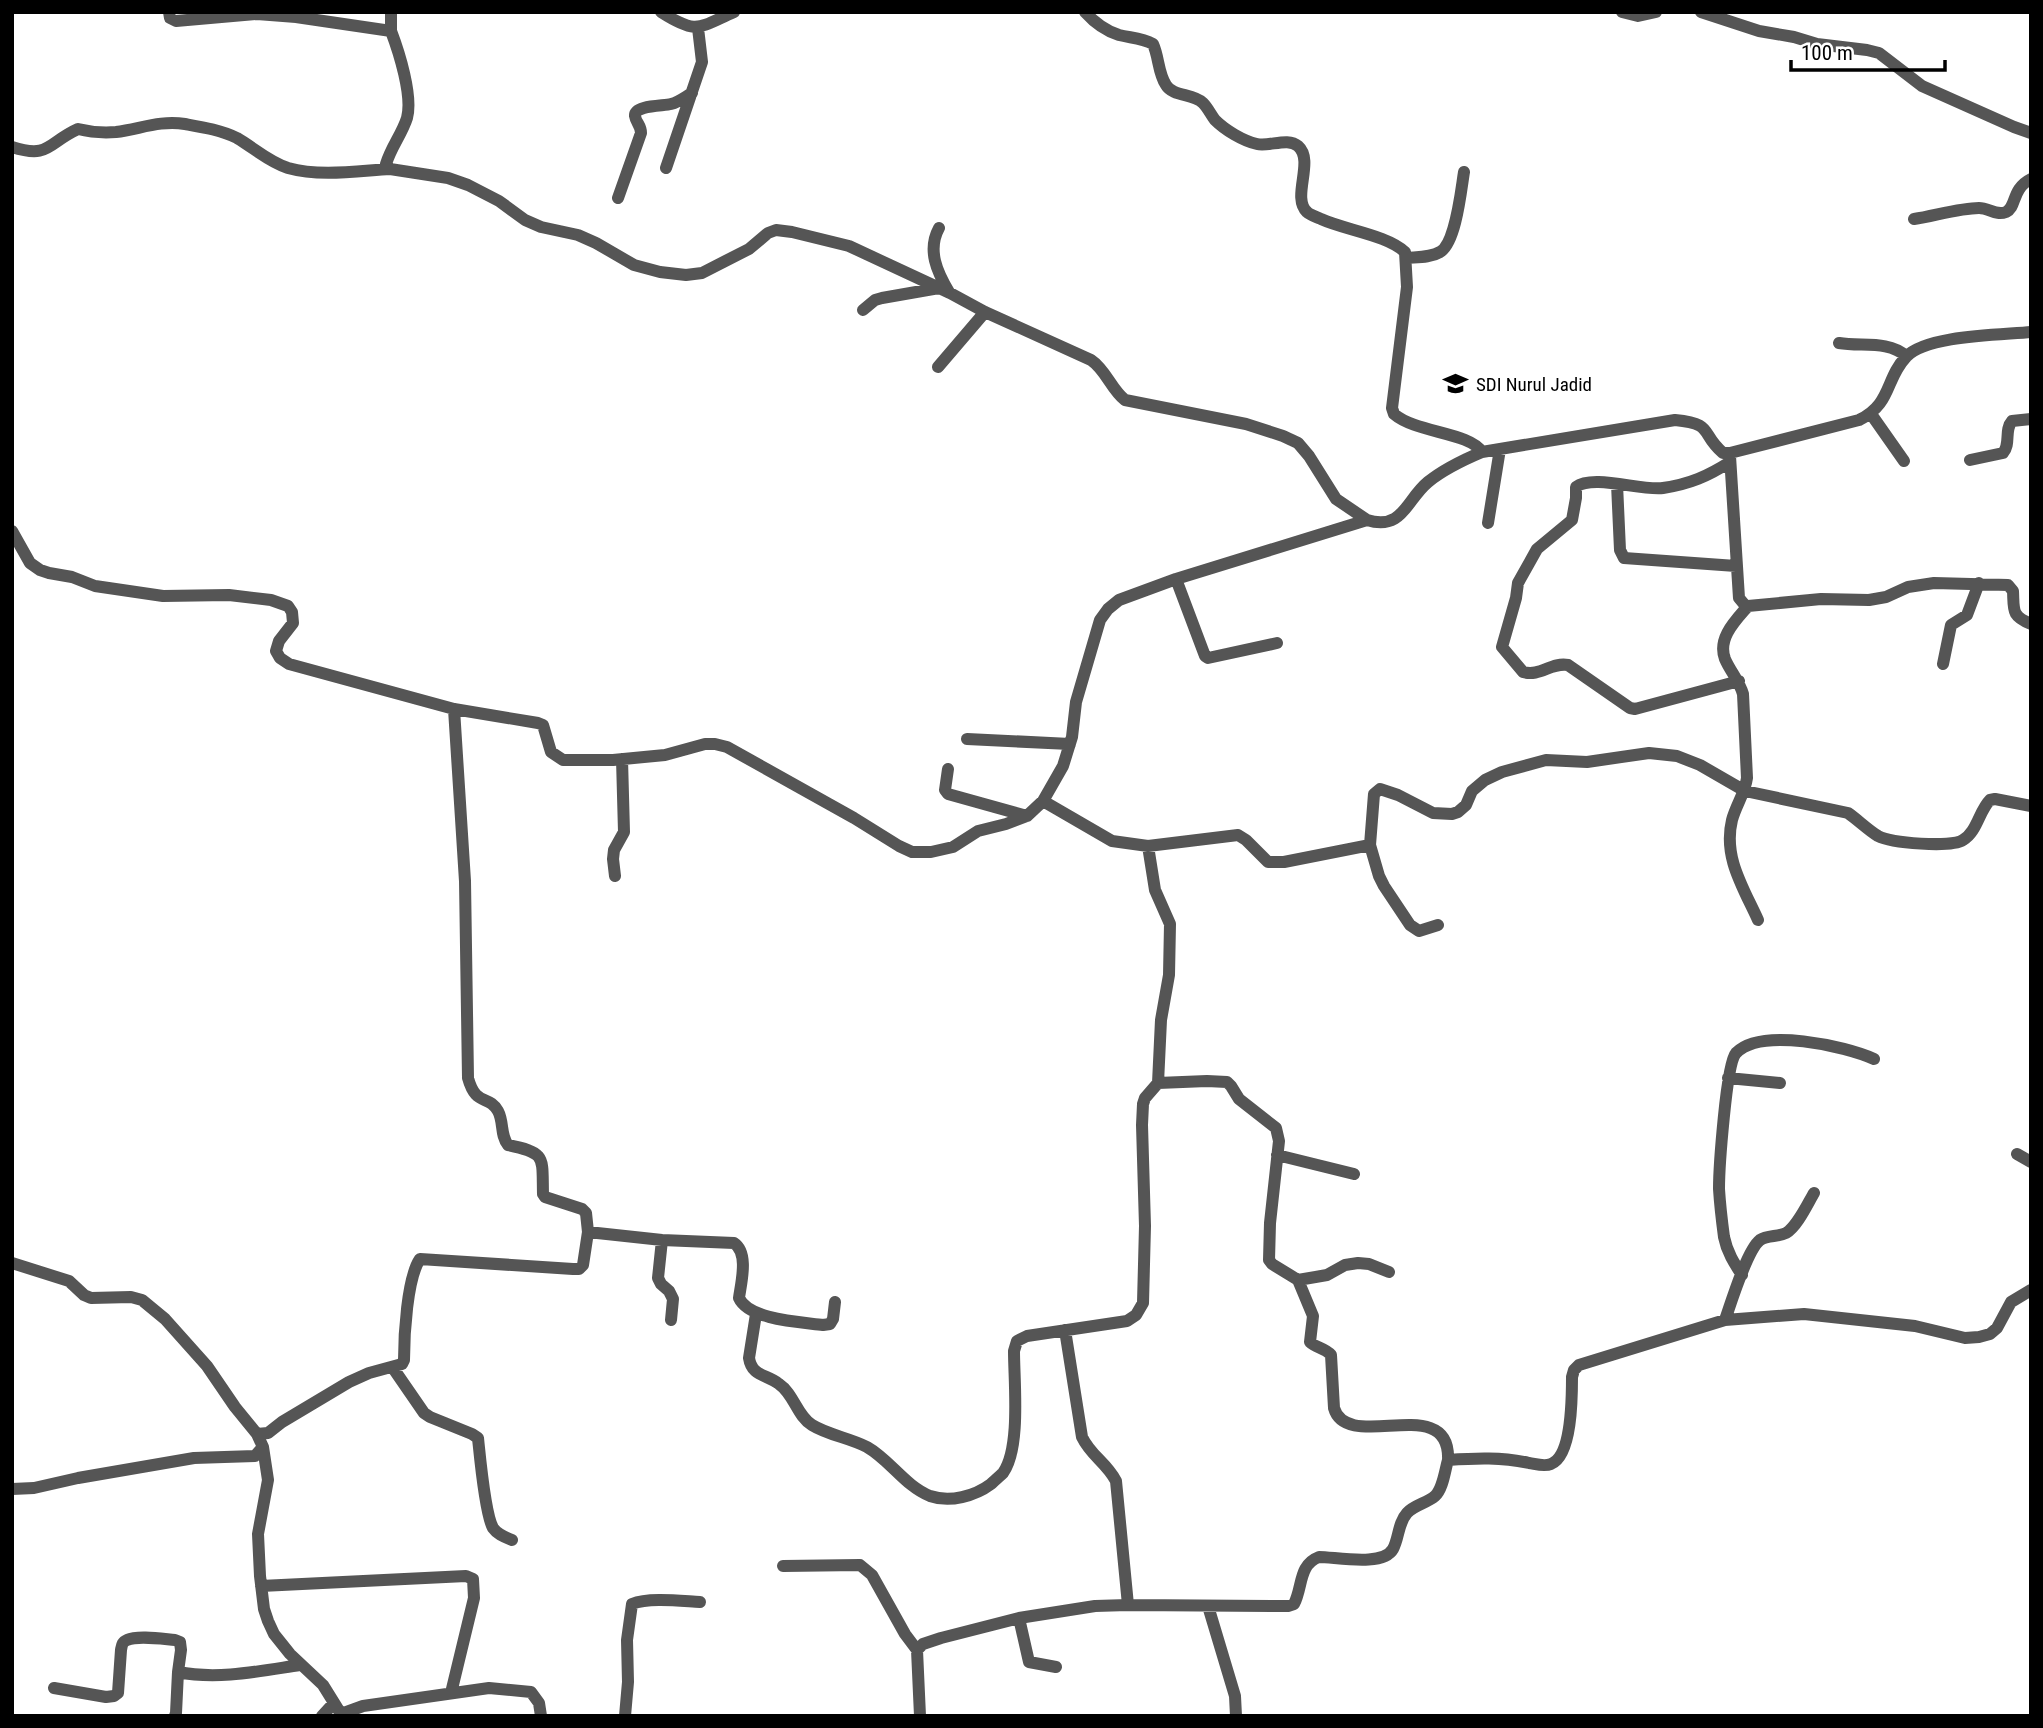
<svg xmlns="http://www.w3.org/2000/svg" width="2043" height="1728" viewBox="0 0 2043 1728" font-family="'Roboto Condensed',sans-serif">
<rect width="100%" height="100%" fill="#fff"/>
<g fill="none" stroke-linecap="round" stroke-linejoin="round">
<path stroke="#555" stroke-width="12" d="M169 12 170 18 176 21 257 14 296 17 391 31C399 52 413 96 407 118 402 134 391 147 386 164L390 169 448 178 468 185 499 201 525 220 541 227 578 235 596 243 634 265 660 272 686 275 702 273 749 249 768 233 776 230 792 232 849 246 950 293 985 312 1091 360C1106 370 1111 389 1125 400L1246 424 1283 436 1298 443 1309 456 1336 499 1367 520
M391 12V31
M661 12C697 35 698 28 734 12
M1085 12C1094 22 1106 31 1119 35 1131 38 1142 38 1153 44 1159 57 1158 73 1166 85 1173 97 1193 93 1203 103 1208 108 1211 115 1215 120 1225 130 1243 141 1257 144 1269 147 1288 137 1298 146 1315 161 1291 197 1307 212 1310 215 1317 217 1321 219 1345 230 1387 235 1405 252L1407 287 1392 408 1394 414C1416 433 1469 432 1482 452
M1622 12 1638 16 1656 12
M1701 12 1759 31 1794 37 1817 44 1867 50 1879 53 1922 86 2014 127 2031 133
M12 147C50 159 47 143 78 129 90 132 103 133 116 132 140 129 160 120 185 124 202 127 221 130 237 138 254 148 269 162 288 168 320 177 357 171 390 169
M666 168 702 62 698 28
M618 198 641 133C641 125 636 123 635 116 634 105 663 106 671 104 679 102 685 97 692 93
M1914 219C1934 216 1960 208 1979 208 1989 208 1996 216 2006 212 2017 207 2011 189 2031 179
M939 228C927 250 937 272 949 292
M1406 258C1417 257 1430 258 1440 252 1456 243 1461 190 1464 172
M863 310 875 300 882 298 939 288
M1839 343C1861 347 1888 340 1906 356
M938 367 985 312
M1871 414 1904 461
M1730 456 1739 598 1744 604 1748 606 1821 599 1869 600 1886 597 1908 587 1934 583 2008 585 2013 591C2014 610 2011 616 2031 624
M1970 460 2003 453C2011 444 2004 430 2012 421L2031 419
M1730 462C1708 476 1690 484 1663 488 1641 491 1593 474 1576 487V498L1572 520 1537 549 1518 583 1516 598 1502 647 1523 672C1540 677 1551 662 1568 665L1630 708 1635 709 1739 681
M1617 484 1620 550 1624 558 1736 566
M1488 523 1500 449
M12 531 30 563 40 570 49 573 72 577 95 586 163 596 229 595 271 600 288 606 292 612 293 623 279 641 276 651 280 658 289 664 454 709 538 723 543 725 551 752 563 760H613L665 755 705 744H715L727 747 854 818 899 846 912 852H931L953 847 978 831 1006 824 1027 816 1043 801 1063 766 1072 737 1076 702 1100 620 1108 609 1119 600 1176 579 1367 520C1403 531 1406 500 1428 482 1444 469 1463 460 1482 452L1675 420C1715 424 1699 432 1723 453H1730L1859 420C1892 404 1885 379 1906 357 1926 335 2001 335 2031 332
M1176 579 1205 656 1208 658 1277 643
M1748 606C1736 620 1717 638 1725 659 1730 671 1739 680 1743 694L1747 778C1745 793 1736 805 1732 820 1723 857 1743 887 1758 920
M1943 664 1951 625 1967 615 1979 583
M967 739 1070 744
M948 769 945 790 948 794 1027 816
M1043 801 1112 841 1148 846 1238 835 1246 840 1268 862H1284L1370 845 1374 794 1380 789 1398 795 1433 813 1452 814 1458 812 1466 805 1472 791 1485 780 1502 772 1546 760 1587 762 1649 753 1677 756 1700 765 1745 791 1848 813C1858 820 1868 830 1878 836 1891 843 1951 848 1963 840 1977 832 1979 811 1990 800L1995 799 2031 806
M1370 845 1379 876 1384 886 1410 925 1419 931 1438 925
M1148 846 1155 890 1170 924 1169 975 1161 1020 1158 1083 1207 1081 1227 1082 1231 1086 1239 1099 1276 1128 1279 1141 1270 1223 1269 1260 1272 1264 1298 1280 1313 1316 1310 1342C1316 1348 1325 1348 1331 1355L1334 1408C1347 1454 1451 1391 1448 1460
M615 876 613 859 614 850 624 832 622 759
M1728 1078 1780 1083
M2017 1154 2031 1162
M1277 1155 1354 1174
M588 1232 662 1240 734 1243C749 1253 741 1283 739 1298 749 1320 801 1322 823 1325L830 1324 833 1319 835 1302
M662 1240 658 1278 661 1284 669 1291 673 1299 671 1320
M12 1263 69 1281 84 1295 91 1298 131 1297 142 1300 165 1319 207 1366 235 1407 257 1434 263 1447 268 1480 258 1534 260 1576 264 1609 268 1621 274 1634 290 1654 323 1685 341 1714 363 1706 489 1688 531 1692 539 1703 541 1716
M1742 1275C1734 1263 1727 1252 1724 1237 1722 1222 1720 1205 1719 1189 1719 1170 1726 1064 1736 1053 1761 1027 1845 1046 1874 1059
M1298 1280 1327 1275 1345 1265 1358 1263 1369 1264 1389 1272
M756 1314 749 1358C752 1377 767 1374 779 1384 794 1394 797 1416 812 1425 828 1435 850 1438 867 1447 890 1460 905 1486 930 1496 950 1503 975 1496 991 1484 994 1481 1000 1476 1003 1473 1021 1448 1014 1382 1014 1351L1017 1341 1027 1336 1127 1321 1136 1315 1143 1303 1145 1226 1142 1125 1143 1104 1145 1098 1158 1083
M1725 1320C1731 1303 1747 1250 1760 1240 1767 1235 1778 1237 1786 1233 1797 1227 1808 1203 1814 1193
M1065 1330 1082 1437C1091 1456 1106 1462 1116 1481L1128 1605
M393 1368 424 1413 430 1417 472 1434 478 1438C480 1457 485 1514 493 1528 498 1535 505 1537 512 1540
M257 1434 268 1433 282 1422 349 1382 369 1373 402 1364 404 1360C404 1336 407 1278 420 1259L573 1269H579L583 1265 588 1232 586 1213 582 1209 545 1197 543 1194C542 1157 547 1153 508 1145 500 1135 504 1122 498 1111 488 1094 476 1107 468 1078L465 881 454 709
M12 1489 34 1488 78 1478 194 1458 255 1456 263 1447
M783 1566 860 1565 872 1575 905 1634 917 1650
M261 1586 466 1576 473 1579 474 1598 451 1693
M1208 1606 1235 1696 1236 1716
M1019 1618 1029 1662 1056 1667
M54 1688 106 1697 114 1696 118 1693 121 1650C122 1645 122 1642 127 1640 138 1635 163 1639 175 1640L180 1642 181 1650 178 1672
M175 1716 176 1713 178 1672C218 1680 260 1671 300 1665
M322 1716 333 1704
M625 1716 628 1682 627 1640 632 1604C649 1597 681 1601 700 1602
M920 1716 917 1650 923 1644 941 1638 1019 1618 1095 1606 1128 1605 1288 1606 1294 1604C1303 1587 1298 1565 1319 1557 1336 1557 1383 1567 1393 1549 1399 1538 1398 1523 1407 1513 1414 1505 1427 1503 1435 1496 1443 1489 1445 1470 1448 1460 1476 1458 1502 1457 1529 1463 1536 1464 1544 1467 1551 1464 1572 1456 1572 1397 1572 1377L1574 1370 1579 1365 1725 1320 1804 1314 1915 1326 1965 1338 1979 1337 1990 1334 1997 1328 2011 1302 2031 1290"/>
</g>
<defs>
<symbol id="school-bare" viewBox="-9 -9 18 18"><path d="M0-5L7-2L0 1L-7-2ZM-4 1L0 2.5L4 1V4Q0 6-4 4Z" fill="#000" stroke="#fff" stroke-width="2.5" paint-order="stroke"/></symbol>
</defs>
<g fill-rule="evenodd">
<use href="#school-bare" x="1438" y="366" width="35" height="35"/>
</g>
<g text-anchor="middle" stroke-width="6" stroke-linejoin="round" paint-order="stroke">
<g font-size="19" fill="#000" stroke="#fff" text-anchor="start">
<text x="1476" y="391">SDI Nurul Jadid</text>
</g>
</g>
<rect width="2043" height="1728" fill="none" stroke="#000000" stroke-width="28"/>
<path d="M1791 60v10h154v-10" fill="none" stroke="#000000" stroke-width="3.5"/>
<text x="1801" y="60" font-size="21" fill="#000000" stroke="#ffffff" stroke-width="5" paint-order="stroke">100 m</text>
</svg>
